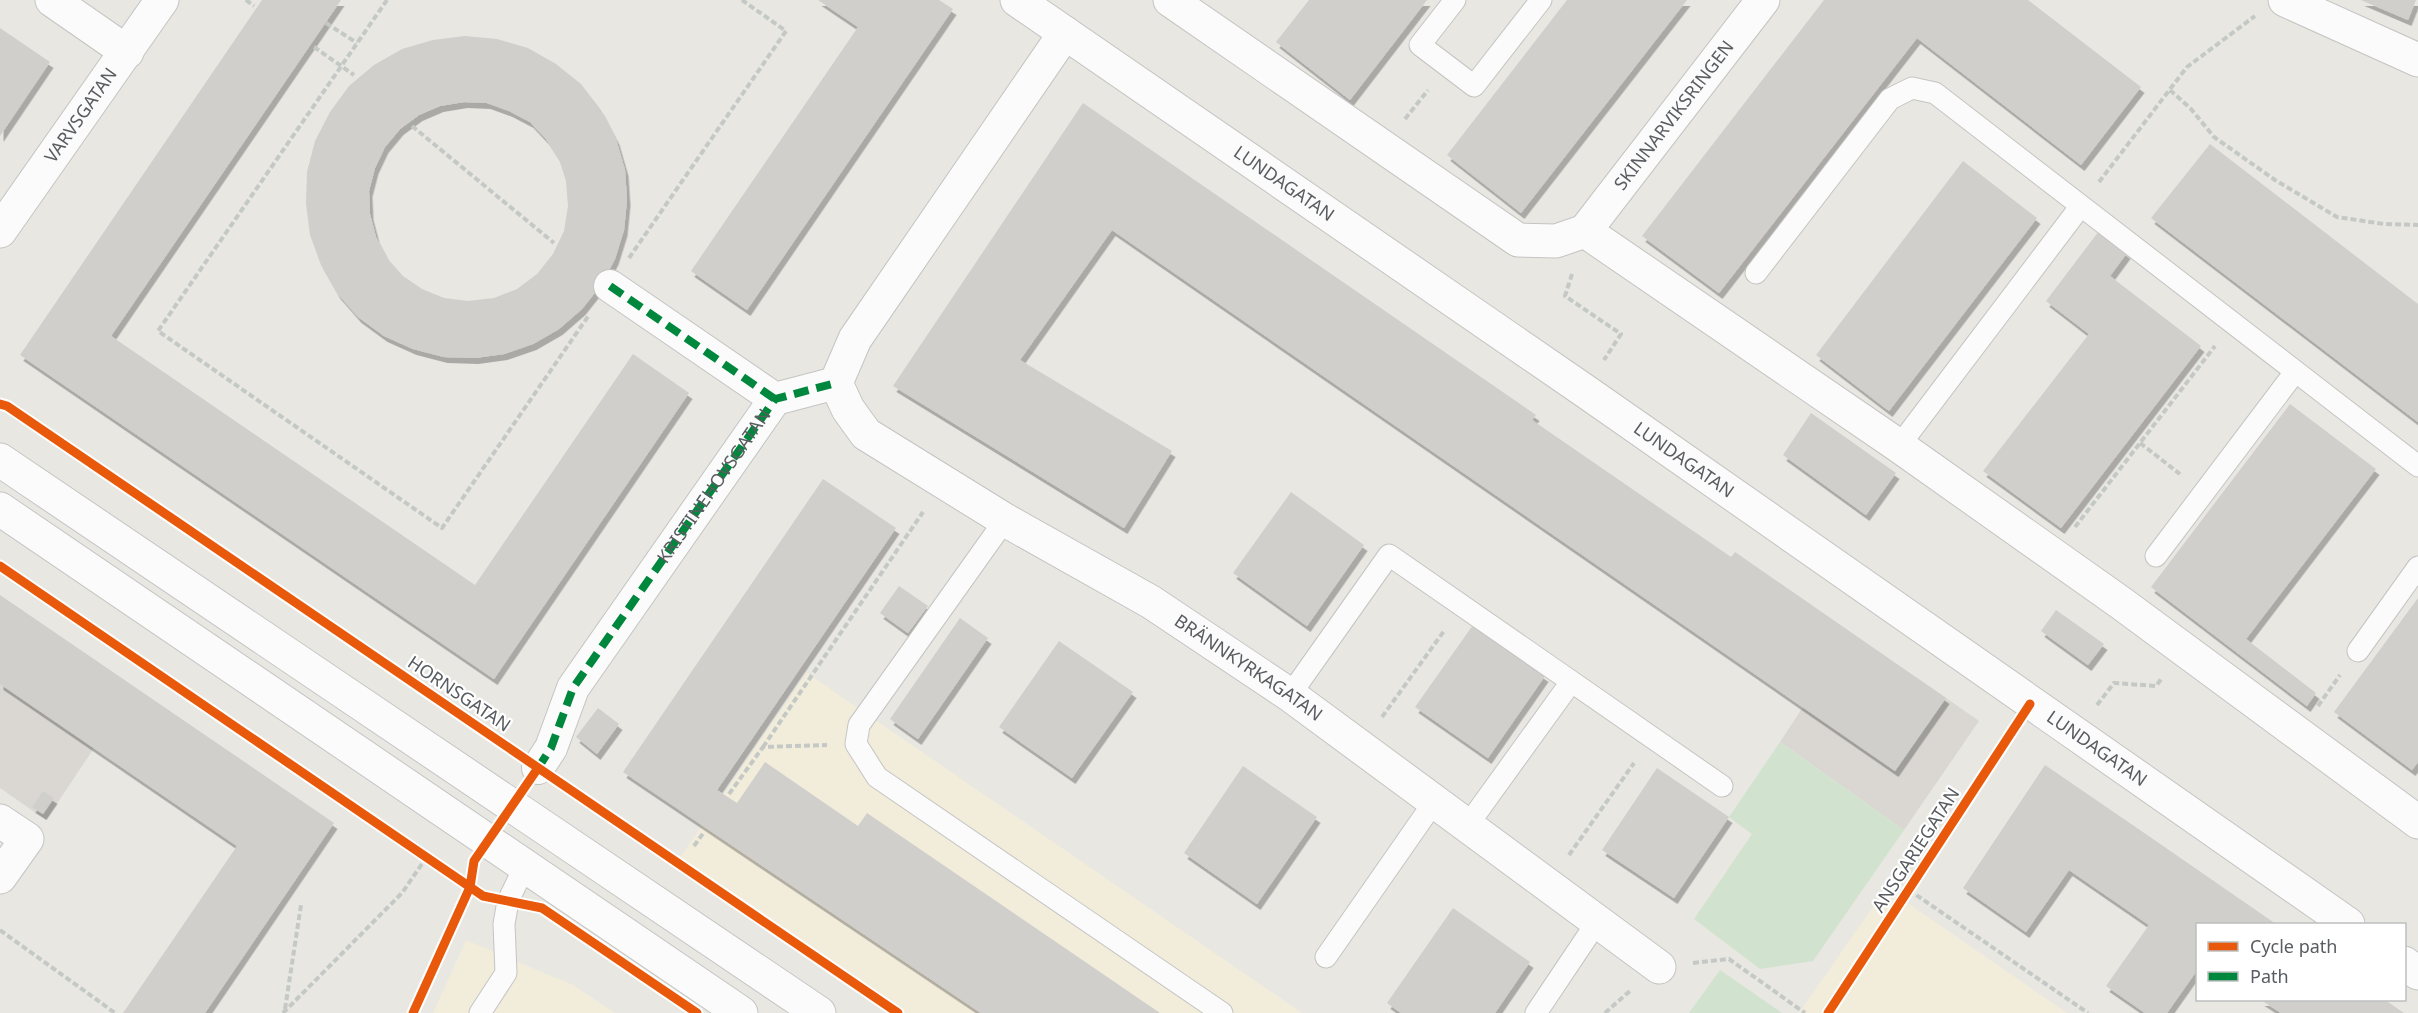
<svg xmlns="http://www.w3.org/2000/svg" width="2418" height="1013" viewBox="0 0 2418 1013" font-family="'Noto Sans',sans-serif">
<defs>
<filter id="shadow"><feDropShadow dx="3.5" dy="6" stdDeviation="0" flood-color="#0004"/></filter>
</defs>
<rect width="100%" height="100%" fill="#e8e7e2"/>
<path fill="#f2ecdb" d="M807 673 1302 1013H889L675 865Z
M1886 888 2067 1013H1799Z
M466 940 573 985 615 1013H433Z"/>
<path fill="#dad7d2" d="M1916 677 1979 721 1904 830 1780 742 1803 707Z
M0 684 94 748 46 820 0 788Z"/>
<path fill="#d1e3ce" d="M1780 742 1904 830 1813 961 1760 969 1694 919 1752 834 1729 817Z
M1720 970 1782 1013H1689Z"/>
<path fill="#d0cfcc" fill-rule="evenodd" filter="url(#shadow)" d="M262 0H341L111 336 475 585 633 354 689 393 494 679 20 355Z
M818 0H939L953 9 747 310 691 271 858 27Z
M1309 0H1427L1350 100 1276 42Z
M1567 0H1687L1521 213 1447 155Z
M1824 0H2028L2141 87 2081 165 1917 38 1719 293 1642 236Z
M2361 0H2416L2408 20Z
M0 28 50 62 0 136Z
M465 36 497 39 528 48 556 64 581 84 601 110 616 139 625 170 627 200 624 230 615 259 601 285 582 309 559 329 533 344 504 354 475 358 444 357 413 349 384 336 358 317 337 293 321 265 310 235 306 204 307 172 315 141 330 112 349 86 374 65 402 49 433 40ZM464 102 487 103 509 111 530 122 546 139 559 159 566 181 568 206 564 231 553 254 537 274 517 289 494 298 468 301 444 298 422 289 403 276 387 258 376 237 370 214 369 191 375 168 385 147 400 129 419 115 440 106Z
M1083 103 1536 415 1532 420 1731 557 1735 552 1946 698 1895 771 1112 230 1020 360 1172 451 1124 528 893 386Z
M2210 144 2418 304V422L2151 218Z
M1963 161 2037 218 1889 411 1816 355Z
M2099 231 2127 253 2110 276 2201 346 2061 528 1983 471 2089 334 2046 301Z
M2290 404 2376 469 2246 639 2316 693 2307 706 2151 587Z
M1811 413 1896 473 1866 515 1783 455Z
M823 479 896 528 717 790 737 803 765 762 858 826 867 813 1160 1013H981L623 772Z
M1291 492 1364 545 1307 626 1233 573Z
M899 586 928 606 908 633 880 613Z
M0 595 334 823 205 1013H123L237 846 0 684Z
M2418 598V762L2412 770 2334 712Z
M2056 610 2104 644 2088 665 2041 631Z
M960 618 988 638 918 739 890 719Z
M1473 625 1545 676 1488 758 1415 707Z
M1059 641 1133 692 1072 778 999 727Z
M598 708 619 724 597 754 576 737Z
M2045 765 2153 839 2276 924H2198V969L2167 1013H2145L2106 986 2149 925 2069 870 2026 932 1963 888Z
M1243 766 1317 817 1257 904 1184 853Z
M1657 768 1729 817 1674 898 1602 850Z
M43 791 54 798 43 814 32 807Z
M1453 908 1530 962 1495 1013H1401L1387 1003Z
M2261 1000H2385L2404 1013H2281Z"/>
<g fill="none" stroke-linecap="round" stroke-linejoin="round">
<defs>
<path id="service" d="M1455 0 1420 45 1474 86 1541 0
M1756 273 1890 99 1912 88 1935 93 2418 466
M1899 446 2080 207
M1005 520 859 725 856 744 877 777 1222 1013
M2156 556 2295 372
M2358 651 2418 567
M1290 695 1389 555 1722 786
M1467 826 1571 682
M1326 957 1434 802
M480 1013 506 973 504 924 508 901 525 866
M1536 1013 1597 922"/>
<path id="pedestrian" d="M610 286 775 399
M538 768 551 748 573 688 775 399 836 383"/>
<g id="minor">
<path d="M52 0 127 52"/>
<path id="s1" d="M1017 0 1585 391 2348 924"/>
<path d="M1170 0 1518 240 1556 241 1585 231"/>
<path d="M2285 0 2418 60"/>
<path id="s2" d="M1065 33 855 339 836 383 848 409 866 434 1005 520 1151 602 1290 695 1659 967"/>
<path id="s3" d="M0 231 162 0"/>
<path d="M1585 231 1899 446 2121 603 2418 822"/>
<path id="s4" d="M1585 231 1763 0"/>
<path d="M0 821 27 839 0 877"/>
<path d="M2404 963 2418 973"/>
</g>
<path id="secondary" d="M0 460 819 1013
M0 509 741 1013"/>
</defs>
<use href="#service" stroke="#c4c4c3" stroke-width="23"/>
<use href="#pedestrian" stroke="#c4c4c3" stroke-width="34"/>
<use href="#minor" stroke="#c4c4c3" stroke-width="35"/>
<use href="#secondary" stroke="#c4c5c4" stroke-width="35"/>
<path stroke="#c4c9c5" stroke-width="4" stroke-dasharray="6 3" stroke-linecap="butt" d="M246 0 254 6
M387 0 158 331 442 528 589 315
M326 23 357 43
M314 47 354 75
M2170 90 2191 109 2214 137 2275 180 2337 217 2384 224 2418 225
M1405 119 1428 90
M412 126 554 243
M2099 182 2187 67 2255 16
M629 258 786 31 742 0
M1572 274 1565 296 1621 334 1604 360
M2140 443 2180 474
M2075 527 2215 346
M2097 705 2114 683 2156 686 2162 678
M2318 706 2340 675
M1382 717 1444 631
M763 747 923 512
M729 794 763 747 827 745
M694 846 704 832
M1569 855 1634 763
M1909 890 2088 1013
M0 930 115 1013
M1693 963 1729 959 1805 1013
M285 1009 301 905
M283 1013 402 893 426 858
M1605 1013 1631 990"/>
<use href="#service" stroke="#fcfbfb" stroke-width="21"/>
<use href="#pedestrian" stroke="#fcfbfb" stroke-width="32"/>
<use href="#minor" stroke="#fcfbfb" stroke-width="33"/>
<use href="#secondary" stroke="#fcfbfb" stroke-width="33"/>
<g stroke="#00873e" stroke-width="8" stroke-dasharray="15 8" stroke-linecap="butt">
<path d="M610 286 775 399"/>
<path id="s5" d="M538 768 551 748 573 688 775 399 836 383"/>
</g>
<defs>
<path id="cycleway" d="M0 404 7 406 898 1013
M0 566 470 887 483 896 542 908 697 1013
M413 1013 470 887 474 861 538 768
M1828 1013 2030 704"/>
</defs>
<use href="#cycleway" stroke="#fff" stroke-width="13"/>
<use href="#cycleway" stroke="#e8590c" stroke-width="9"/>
</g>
<g text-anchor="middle" stroke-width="4.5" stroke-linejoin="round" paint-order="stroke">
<g font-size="18" fill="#595c60" stroke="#fff">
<text dy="6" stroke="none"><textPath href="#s4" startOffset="146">SKINNARVIKSRINGEN</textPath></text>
<text dy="6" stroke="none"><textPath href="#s3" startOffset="141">VARVSGATAN</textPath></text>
<text dy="6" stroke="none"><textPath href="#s1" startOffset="324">LUNDAGATAN</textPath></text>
<text dy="6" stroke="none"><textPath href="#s1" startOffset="810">LUNDAGATAN</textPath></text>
<text dy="6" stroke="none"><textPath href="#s5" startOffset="334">KRISTINEHOVSGATAN</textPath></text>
<text dy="6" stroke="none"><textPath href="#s2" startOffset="927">BRÄNNKYRKAGATAN</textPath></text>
<text transform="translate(459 694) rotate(34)" y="6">HORNSGATAN</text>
<text dy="6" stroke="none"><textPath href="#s1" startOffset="1314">LUNDAGATAN</textPath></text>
<text transform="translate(1916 850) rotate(-57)" y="6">ANSGARIEGATAN</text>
</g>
</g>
<rect x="2196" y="923" width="210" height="78" fill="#ffffff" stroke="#bdbebf" stroke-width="1.5"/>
<rect x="2208" y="942" width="30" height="9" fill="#e8590c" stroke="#bdbebf" stroke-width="1.5"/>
<text x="2250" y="953" font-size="18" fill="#595c60">Cycle path</text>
<rect x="2208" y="972" width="30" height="9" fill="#00873e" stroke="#bdbebf" stroke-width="1.5"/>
<text x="2250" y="983" font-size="18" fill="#595c60">Path</text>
</svg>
